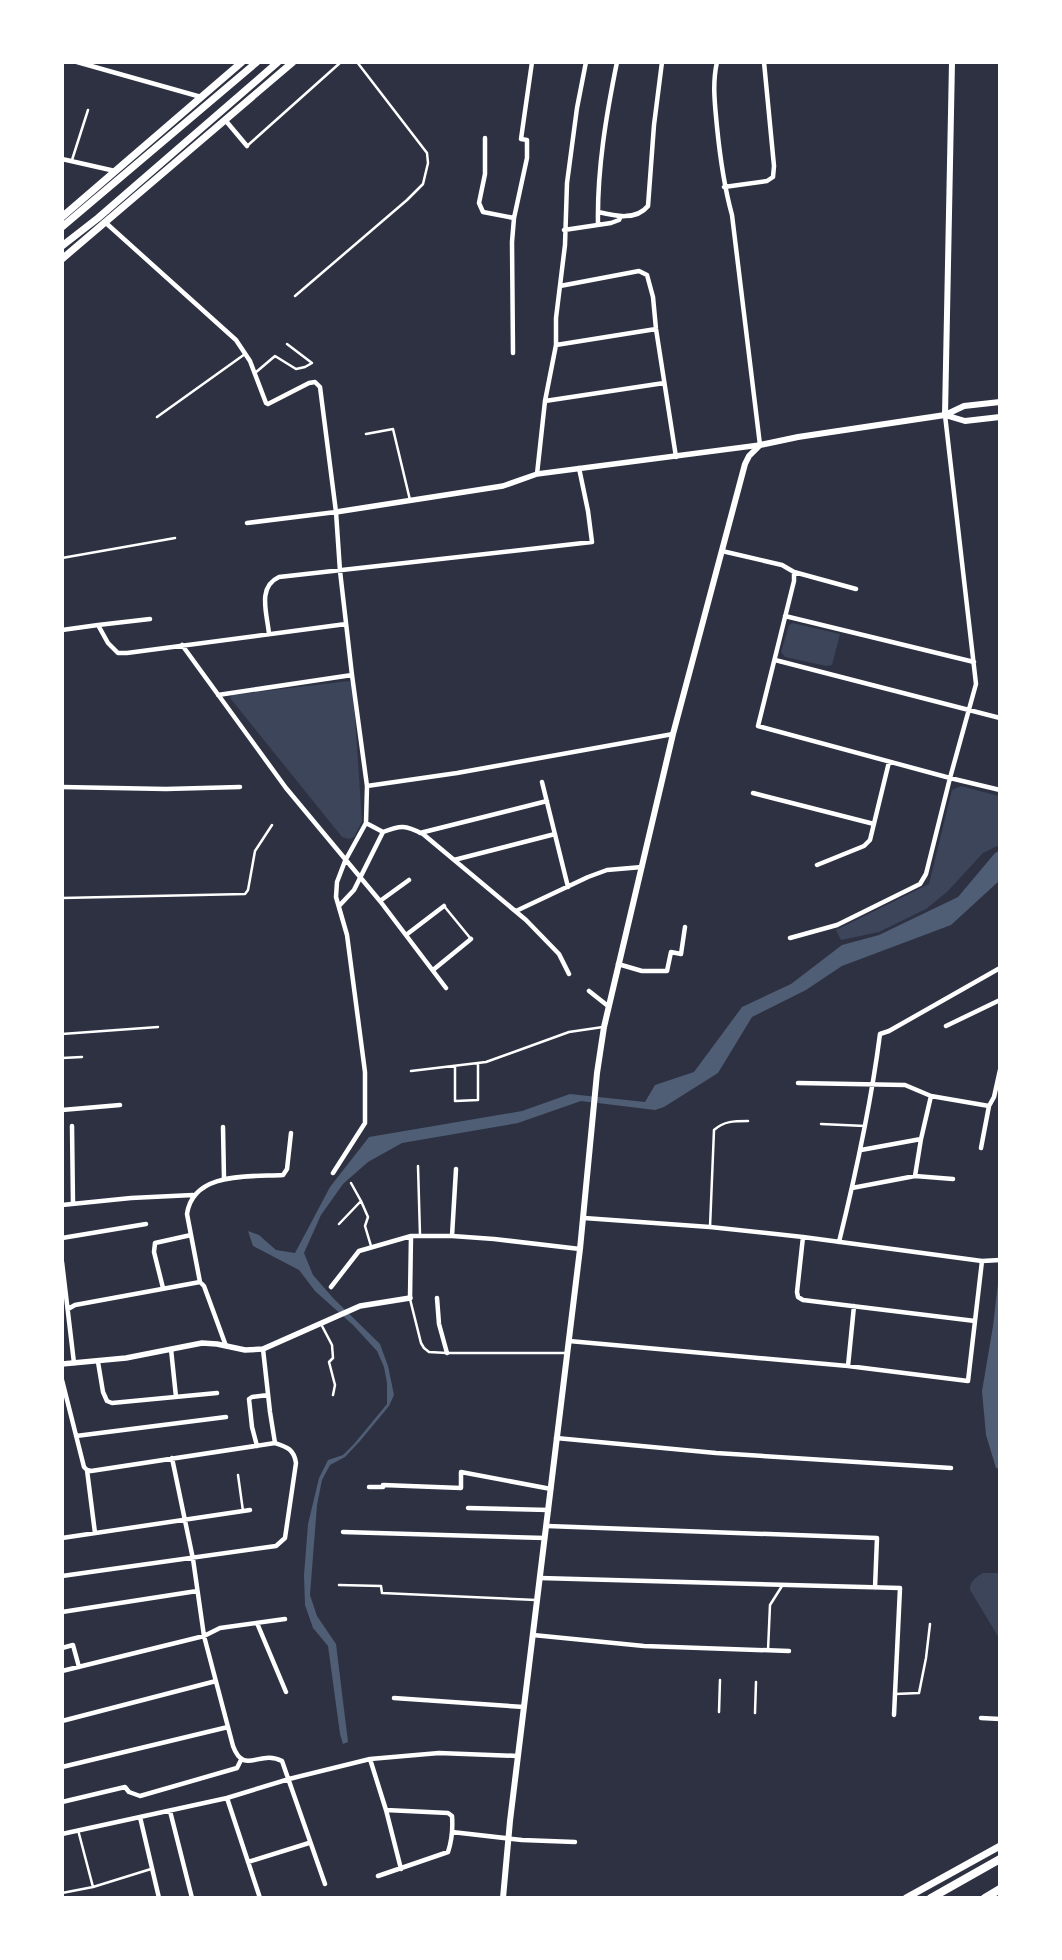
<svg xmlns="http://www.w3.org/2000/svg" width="1062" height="1960" viewBox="0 0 1062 1960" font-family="Inter,sans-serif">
<rect width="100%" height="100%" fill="#2d3142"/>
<path fill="#3c4559" d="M793 623 840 634 832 665 826 666 785 657 781 652 789 625Z
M349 681 353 686 362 821 354 837 349 839 342 837 230 698 232 695Z
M961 786 999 796V845L983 853 947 892 926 909 879 932 841 940 836 930 929 884 952 790Z
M983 1573H999V1638L970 1590C969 1582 976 1577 983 1573Z"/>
<path fill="#4f5d75" d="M999 851V881L951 925 842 966 806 990 752 1017 718 1073 664 1107 655 1110 581 1101 518 1123 402 1143 368 1162 343 1184 321 1215 304 1253 313 1275 334 1299 380 1344 388 1366 394 1395 389 1406 360 1441 345 1457 330 1465 322 1480 317 1505 310 1595 317 1616 336 1644 348 1742 343 1744 340 1734 328 1646 313 1628 305 1605 304 1575 308 1524 319 1478 328 1460 343 1455 354 1444 387 1404V1383L384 1367 377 1351 353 1325 315 1291 299 1270 253 1246 248 1231 259 1235 276 1250 295 1253 330 1187 369 1137 522 1111 570 1094 645 1102 655 1085 694 1072 742 1007 791 984 842 945 879 935 958 897 995 853Z
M999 1275 1000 1469H999L996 1468 986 1435 982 1391 993 1326Z"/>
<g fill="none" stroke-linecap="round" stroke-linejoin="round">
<path stroke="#fff" stroke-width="2.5" d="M247 146 341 62
M72 160 88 110
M295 296 407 200 423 184 428 163 427 153 357 62
M255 373 275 356 296 369 305 367 312 363 287 344
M157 417 245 354
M366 434 393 429 410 500
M62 558 175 538
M62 898 245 894 248 890 255 851 272 825
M444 906 471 939
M62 1034 158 1027
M62 1058 82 1057
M455 1066V1101L478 1100V1063
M411 1071 486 1062 569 1032 603 1027
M821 1124 865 1126
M418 1166 420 1235
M351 1183 361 1201
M339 1224 361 1201 368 1217 365 1226 371 1246
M710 1227 714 1130C724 1121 734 1121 748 1121
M410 1299 421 1343 424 1348 429 1352 447 1353H566
M321 1324 332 1345 333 1358 329 1362 335 1385 333 1395
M238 1475 243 1511
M339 1585 381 1586 382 1593 536 1600
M768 1650 770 1605 782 1586
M895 1694 919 1693 926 1658 930 1624
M719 1712 720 1680
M755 1713 756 1682
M78 1830 93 1887
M62 1893 93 1887 151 1869"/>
<path stroke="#fff" stroke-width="4.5" d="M77 62 201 97
M717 62C712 84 715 105 717 127 720 157 724 186 732 215L760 445
M226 121 247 146
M485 138V174L479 203 483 212 514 218
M62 159 115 171
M724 187 767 181 773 177 774 166 764 62
M598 212C615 216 636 221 648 206L654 125 662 62
M106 223 236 340 250 361 266 403 268 404 309 383 315 382 320 387 336 512 340 571 352 675 367 786 366 823 345 861 337 882 336 897 347 935 365 1072V1123L333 1173
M598 224C597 170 606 116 617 62
M564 230 611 223 619 220 621 216
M560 286 639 271 647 275 653 297 656 329 676 457
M556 345 656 329
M513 353 512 242 514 218 527 158V140L521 139 532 62
M545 401 664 383
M537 474 545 401 556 345V318L565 245 567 183 577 108 586 62
M247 523 336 512
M722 551 782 565 794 572 856 589
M794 572V581L758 726 950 778 1000 790
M785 616 974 662
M98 625 150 619
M62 630 98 625 108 643 118 653H127L346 624
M269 634C267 613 257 587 279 577L592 542 588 511 579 468
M182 645 286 788 380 901 446 988
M775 660 1000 718
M218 695 352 675
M542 782 568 887
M367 786 457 773 673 734
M62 787 166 789 240 787
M753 793 874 824
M366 823 383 832C401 825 405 825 423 834L526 920 559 954 569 974
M420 833 547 801
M454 860 555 834
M817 865 864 846 870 840 889 762
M380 901 409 880
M339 906 354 890 383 832
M516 911 588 877 607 870 642 867
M406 935 444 906
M790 938 837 925 920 884 926 874 950 778 976 684 945 415
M618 964 642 971H667L671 952 681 954 685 927
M433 970 471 939
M589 991 608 1006
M946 1026 1000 1000
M798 1083 905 1085 931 1096 989 1106
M62 1110 120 1105
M72 1126 73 1204
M223 1127 224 1179
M981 1148 989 1106 994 1097 1000 1070
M861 1150 921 1139
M915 1176 921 1139 931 1096
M852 1188 915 1176 953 1179
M62 1205 131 1198 193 1195
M584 1218 710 1227 803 1237 982 1261 1000 1260
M452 1236 456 1169
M803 1237 797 1292 798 1297 803 1300 975 1321
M62 1238 146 1224
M839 1242C856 1173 871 1104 880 1034L889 1031 1000 968
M62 1262 74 1363
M331 1287 359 1251 411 1236H452L494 1239 580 1249
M163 1288 154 1252 155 1243 191 1235
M410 1298 411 1236
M437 1298 439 1324 447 1353
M68 1309 75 1305 200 1282
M569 1341 848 1366 968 1381 982 1261
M226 1346 204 1286 200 1282 187 1214C193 1171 250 1177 283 1175L287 1169 291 1133
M171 1349 176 1397
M263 1349 270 1412 275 1443
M98 1362 103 1392 107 1401 112 1403 217 1393
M848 1366 854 1306
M62 1380 84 1467 87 1470 95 1533
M76 1436 226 1417
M556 1438 716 1453 951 1468
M257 1446 252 1427 249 1399 252 1397 268 1395
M172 1458 193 1559 204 1636 233 1746C244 1776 260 1749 282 1761L325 1884
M369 1487H383V1485L461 1488V1472L551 1489
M468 1508 549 1510
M547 1526 877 1538 875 1588
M343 1532 545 1538
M62 1538 250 1510
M62 1576 276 1546 285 1538 296 1463C294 1449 287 1447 275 1443L91 1471 87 1470
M540 1578 900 1588 894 1715
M62 1612 197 1591
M257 1623 286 1692
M533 1635 644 1646 789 1651
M62 1648 73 1645 79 1667
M62 1671 204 1636 220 1628 285 1619
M394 1698 524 1707
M981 1718 1000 1719
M62 1721 216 1681
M370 1759 386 1810 401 1869
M62 1767 228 1727
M227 1798 260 1898
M62 1802 125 1787 129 1792 140 1796 237 1768 241 1760
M170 1811 192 1898
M140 1817 159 1898
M452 1832 522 1840 575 1842
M62 1834 227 1798 289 1779 370 1759 439 1753 518 1756
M248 1862 309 1843
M378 1876 448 1852C452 1840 453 1829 452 1816L448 1813 386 1810"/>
<path stroke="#fff" stroke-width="5.5" d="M336 512 503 486 537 474 760 445
M62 1364 126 1358 202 1343 217 1344 245 1350 263 1349 360 1306 410 1298"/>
<path stroke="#fff" stroke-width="6" d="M945 415 952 62
M945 415 965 421 1000 417
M503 1898 510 1821 580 1249 597 1073 604 1027 673 734 745 464 749 456 760 445 798 437 945 415 964 406 1000 402"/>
<path stroke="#fff" stroke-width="7" d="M62 217 242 62
M62 227 257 62
M62 246 98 218 278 62
M62 259 293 62
M906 1898 1000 1846"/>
<path stroke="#fff" stroke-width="8" d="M931 1898 1000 1859
M985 1898 1000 1889"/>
</g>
<rect width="1062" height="1960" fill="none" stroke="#ffffff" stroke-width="128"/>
</svg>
